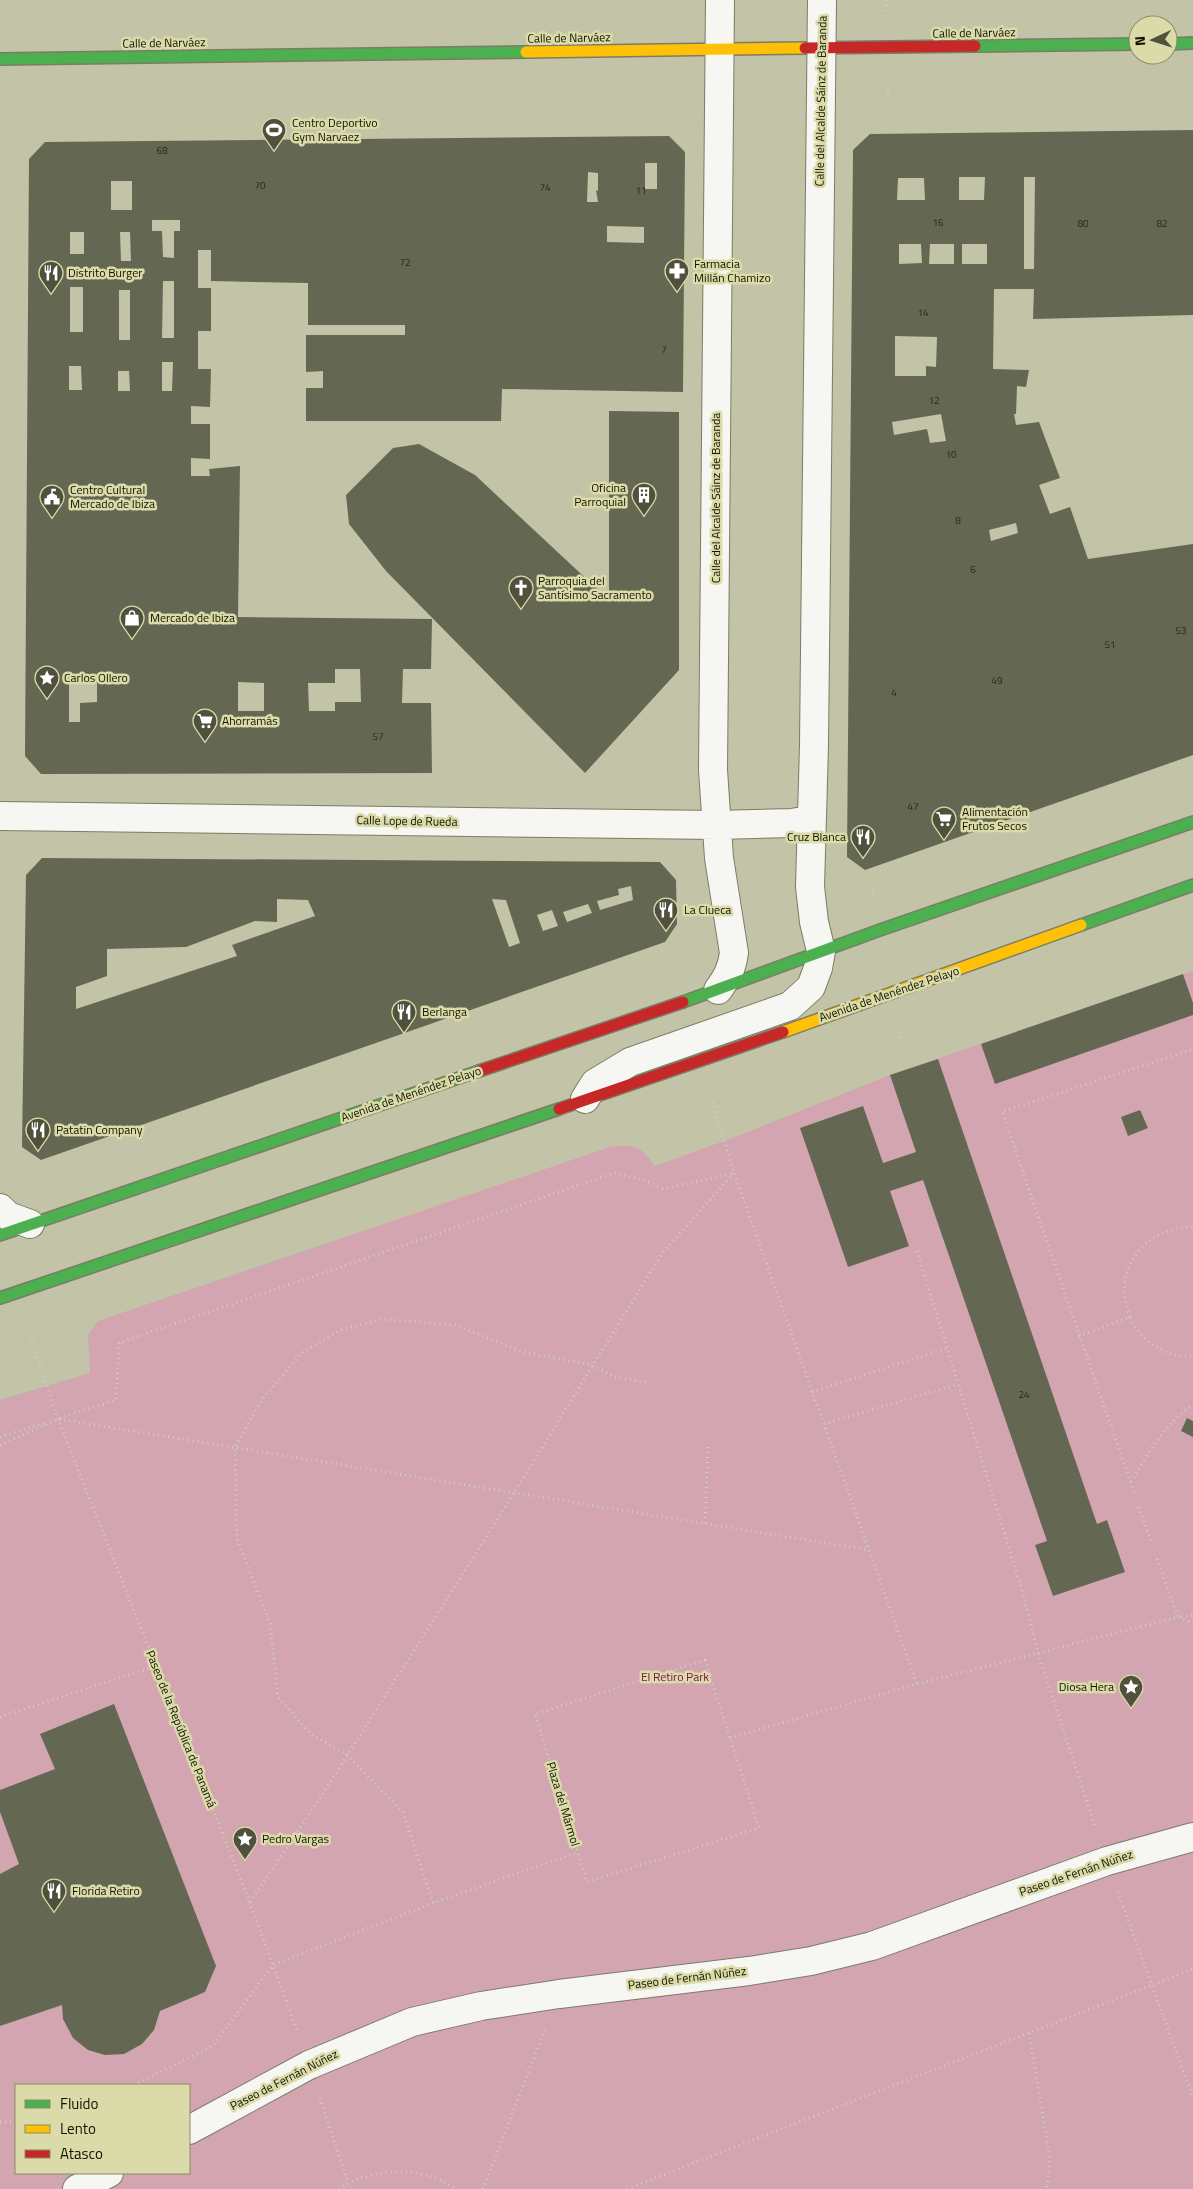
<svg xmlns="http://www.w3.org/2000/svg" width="1193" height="2189" viewBox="0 0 1193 2189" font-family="'Titillium Web',sans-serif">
<rect width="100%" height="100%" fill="#c2c3a7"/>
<path fill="#d2a5b0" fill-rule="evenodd" d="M1193 971V2189H0V1400L90 1373 88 1335 98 1321 610 1147C636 1144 639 1145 655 1166L738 1136 890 1075ZM16 2085H189V2173H16Z"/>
<path fill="#646853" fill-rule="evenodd" d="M1193 130V315L1033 319 1034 289H994L993 369 1029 370 1026 387 1017 386 1016 414H1014L1016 425 1039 422 1060 478 1039 485 1050 514 1070 507 1088 559 1193 544V755L865 870 847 857 853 150 870 134ZM959 177H985L984 200H959ZM1024 177H1035L1034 269H1024ZM898 178H924L925 200H897ZM899 244H921L922 263 899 264ZM930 244H954V264H929ZM962 244H987V264H962ZM895 336 937 337 936 367 926 366V376H895ZM941 414 946 441 930 443 927 429 894 435 892 422ZM1016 523 1018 533 991 541 989 530Z
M669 136 685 152 683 392 502 389 501 421H306V388H323V371L306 372V335H405V325H308V283L211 281V250H198V288H211V331H198V369H211L210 407 191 406V424H210V459L191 458V476H210L209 469 240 466 238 617 432 619 431 669H403L402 703H431L432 773 41 774 25 756 29 159 45 142ZM645 163H657V189H645ZM588 172 598 173V191L596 190 598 202H587ZM111 181H132V210H111ZM152 220H180V231H174V258L163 257 162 231H152ZM607 226 644 227V243L607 242ZM70 232H84V254H70ZM120 232H130L131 261H121ZM163 281H174V338H162ZM70 287H83V332H70ZM119 290H130V340H119ZM162 362H173L172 391H162ZM69 366H81L82 390H69ZM118 371H129L130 391H118ZM335 669H360L361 702H335V711H309L308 683H335ZM238 682 264 683V711H238ZM69 683H97V702L80 703V722H69Z
M609 411 679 412V670L585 773 386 571 349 524 346 495 393 448 419 444 475 475 609 600Z
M42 858 660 862 676 880 677 924 665 942 41 1160 22 1147 26 875ZM631 886 633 900 600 910 597 901 619 895 618 889ZM277 899 308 900 315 916 232 945 237 956 76 1009V987L107 976V949L186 947 255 921 277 922ZM492 899 506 900 520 943 509 947ZM588 904 592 913 567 922 563 912ZM552 910 558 926 543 931 537 915Z
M1183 974 1193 1003V1015L995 1084 981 1044Z
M938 1059 1097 1524 1107 1520 1125 1572 1053 1596 1035 1545 1047 1541 923 1180 890 1191 909 1246 848 1267 800 1128 863 1106 883 1163 916 1152 890 1075Z
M1140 1110 1148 1128 1128 1136 1121 1117Z
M1187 1418 1193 1421V1437L1181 1431Z
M114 1704 216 1966 205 1992 160 2011 154 2030 142 2044 124 2054 105 2055 88 2050 73 2038 63 2019 62 2005 0 2026V1874L19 1864 0 1812V1790L55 1769 40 1734Z"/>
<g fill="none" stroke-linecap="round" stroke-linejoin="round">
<defs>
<path id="street" d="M0 816 717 825 792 823 803 821 812 816
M718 990C727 978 732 968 734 953L719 858 713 770 720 0
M585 1099 595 1083 630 1062 790 1006 811 987 818 968 821 951 814 922 810 887 814 745 822 0
M0 1208 8 1216 30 1224
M189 2130 309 2065 412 2022 481 2006 559 1994 749 1971 811 1961 872 1946 1107 1861 1193 1837
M77 2189 109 2173"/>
<path id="fast" d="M1168 44 1193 43
M975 46 1138 44
M0 59 526 52
M1081 925 1193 885
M683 1002 880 930 1193 822
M0 1235 479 1071
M0 1298 559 1109"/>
<path id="slow" d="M526 52 805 48
M783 1032 1081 925"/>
<path id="jam" d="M805 48 975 46
M479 1071 683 1002
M559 1109 783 1032"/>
</defs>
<use href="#street" stroke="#7c7c66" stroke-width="30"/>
<use href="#fast" stroke="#7c7c66" stroke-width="14"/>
<use href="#slow" stroke="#7c7c66" stroke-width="14"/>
<use href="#jam" stroke="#7c7c66" stroke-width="14"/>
<path stroke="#cecec5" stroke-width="3" stroke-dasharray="1 4" stroke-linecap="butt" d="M886 0V11
M888 84V108
M872 889 873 898
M898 1027 901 1041
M713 1102 734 1173 917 1684
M917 1251 1022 1590 1038 1653 1096 1829
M1130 1317C1111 1269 1143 1228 1193 1227
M1079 1336 1130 1317C1140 1340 1167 1360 1193 1355
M31 1338 58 1419 250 1903 298 2033
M812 1392 947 1348
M60 1418 116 1400 119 1343 614 1173 642 1179 664 1189 734 1173
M824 1424 958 1384
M0 1437 45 1423
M0 1445 58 1419 869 1550
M1131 1482C1148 1454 1165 1423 1193 1405
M1134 1492 1002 1112 1193 1049
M1138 1507 1152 1543
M705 1523 708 1445
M1157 1559 1178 1617 1193 1615
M705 1660 759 1828 587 1882 535 1714Z
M0 1717 156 1666
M730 1738 917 1684 1178 1617 1193 1623
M1118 1892 1193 2098
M250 1902 324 1792 514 1493 663 1252 734 1173
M433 1903 403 1812 347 1755 310 1733 278 1697 270 1624 237 1539 235 1447 263 1398 303 1352 343 1329 383 1319 455 1325 523 1352 592 1365 615 1377 648 1383
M1029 2033 1050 2158 1047 2189
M134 2085 213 2046 273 1965 433 1903 578 1852
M320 2098 348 2183
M0 2122H16
M339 2189C372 2167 424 2165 456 2189
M483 2189 545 2029
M627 2189 1193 1969"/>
<use href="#street" stroke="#f6f6f2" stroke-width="28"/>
<use href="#fast" stroke="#4caf50" stroke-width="11"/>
<use href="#slow" stroke="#ffc107" stroke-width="11"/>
<use href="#jam" stroke="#c62828" stroke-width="11"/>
</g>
<defs>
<symbol id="stadium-pin" viewBox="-11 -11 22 30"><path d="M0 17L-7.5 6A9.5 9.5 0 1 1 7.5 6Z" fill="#50513c" stroke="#dadba8"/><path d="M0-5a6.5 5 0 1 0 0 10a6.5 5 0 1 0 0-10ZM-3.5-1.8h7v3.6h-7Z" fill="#fff"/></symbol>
<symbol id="pharmacy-pin" viewBox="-11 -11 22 30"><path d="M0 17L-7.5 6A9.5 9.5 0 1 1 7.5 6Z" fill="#50513c" stroke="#dadba8"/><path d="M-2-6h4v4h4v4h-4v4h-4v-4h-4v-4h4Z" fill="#fff"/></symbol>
<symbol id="restaurant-pin" viewBox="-11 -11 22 30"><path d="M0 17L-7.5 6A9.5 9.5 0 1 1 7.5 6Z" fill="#50513c" stroke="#dadba8"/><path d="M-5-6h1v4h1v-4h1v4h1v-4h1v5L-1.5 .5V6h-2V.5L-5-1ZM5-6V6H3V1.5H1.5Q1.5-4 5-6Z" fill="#fff"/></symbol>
<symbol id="building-pin" viewBox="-11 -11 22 30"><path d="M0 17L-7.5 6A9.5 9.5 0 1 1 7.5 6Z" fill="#50513c" stroke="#dadba8"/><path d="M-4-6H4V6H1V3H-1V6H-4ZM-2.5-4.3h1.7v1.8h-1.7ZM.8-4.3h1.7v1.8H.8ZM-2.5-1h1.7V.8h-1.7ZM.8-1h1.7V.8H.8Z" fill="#fff"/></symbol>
<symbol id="civic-pin" viewBox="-11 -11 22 30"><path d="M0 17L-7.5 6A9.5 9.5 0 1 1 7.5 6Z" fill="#50513c" stroke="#dadba8"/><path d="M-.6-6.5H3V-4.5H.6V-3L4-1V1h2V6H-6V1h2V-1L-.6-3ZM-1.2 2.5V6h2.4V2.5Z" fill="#fff"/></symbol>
<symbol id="church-pin" viewBox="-11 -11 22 30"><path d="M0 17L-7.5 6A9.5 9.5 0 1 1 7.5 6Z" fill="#50513c" stroke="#dadba8"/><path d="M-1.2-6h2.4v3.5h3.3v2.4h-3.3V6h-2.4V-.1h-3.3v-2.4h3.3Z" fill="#fff"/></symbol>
<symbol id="shop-pin" viewBox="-11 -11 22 30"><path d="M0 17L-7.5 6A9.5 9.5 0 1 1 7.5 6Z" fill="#50513c" stroke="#dadba8"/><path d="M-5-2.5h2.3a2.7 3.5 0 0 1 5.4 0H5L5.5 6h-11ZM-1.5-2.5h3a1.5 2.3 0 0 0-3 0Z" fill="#fff"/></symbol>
<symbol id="sight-pin" viewBox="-11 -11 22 30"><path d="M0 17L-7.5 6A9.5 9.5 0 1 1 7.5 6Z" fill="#50513c" stroke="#dadba8"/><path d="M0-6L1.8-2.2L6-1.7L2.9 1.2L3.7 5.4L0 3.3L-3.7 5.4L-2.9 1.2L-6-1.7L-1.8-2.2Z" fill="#fff"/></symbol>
<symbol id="supermarket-pin" viewBox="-11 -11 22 30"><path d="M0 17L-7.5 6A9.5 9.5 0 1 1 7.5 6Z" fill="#50513c" stroke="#dadba8"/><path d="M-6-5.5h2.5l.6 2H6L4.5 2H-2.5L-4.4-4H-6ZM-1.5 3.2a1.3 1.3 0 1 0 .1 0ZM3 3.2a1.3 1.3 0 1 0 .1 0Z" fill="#fff"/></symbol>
</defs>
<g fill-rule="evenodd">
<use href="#stadium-pin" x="260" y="116" width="28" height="38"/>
<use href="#pharmacy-pin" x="663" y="257" width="28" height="38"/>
<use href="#restaurant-pin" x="37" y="259" width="28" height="38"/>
<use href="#building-pin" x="630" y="481" width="28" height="38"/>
<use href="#civic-pin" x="38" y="483" width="28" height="38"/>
<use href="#church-pin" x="507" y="574" width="28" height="38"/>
<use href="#shop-pin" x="118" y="604" width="28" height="38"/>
<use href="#sight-pin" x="33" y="664" width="28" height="38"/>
<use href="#supermarket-pin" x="191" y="707" width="28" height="38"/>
<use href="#supermarket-pin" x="930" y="805" width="28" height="38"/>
<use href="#restaurant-pin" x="849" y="823" width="28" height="38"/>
<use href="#restaurant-pin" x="652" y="896" width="28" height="38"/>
<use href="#restaurant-pin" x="390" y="998" width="28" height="38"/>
<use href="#restaurant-pin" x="24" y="1116" width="28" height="38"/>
<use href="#sight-pin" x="1117" y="1673" width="28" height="38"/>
<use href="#sight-pin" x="231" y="1825" width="28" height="38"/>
<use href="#restaurant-pin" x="40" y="1877" width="28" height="38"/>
</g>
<g text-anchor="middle" stroke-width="5" stroke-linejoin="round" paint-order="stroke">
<g font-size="10" fill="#272816">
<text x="162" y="154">68</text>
<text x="260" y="189">70</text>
<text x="545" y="191">74</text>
<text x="641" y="194">11</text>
<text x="938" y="226">16</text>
<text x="1083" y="227">80</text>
<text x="1162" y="227">82</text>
<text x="405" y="266">72</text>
<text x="923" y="316">14</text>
<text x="664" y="353">7</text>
<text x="934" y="404">12</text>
<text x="951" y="458">10</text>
<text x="958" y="524">8</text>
<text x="973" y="573">6</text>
<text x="1181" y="634">53</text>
<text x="1110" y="648">51</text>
<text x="997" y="684">49</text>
<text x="894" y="696">4</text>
<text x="378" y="740">57</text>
<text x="913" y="810">47</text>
<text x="1024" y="1398">24</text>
</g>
<g font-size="12" fill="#131302" stroke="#dadba8">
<text transform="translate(974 33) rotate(-1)" y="4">Calle de Narváez</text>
<text transform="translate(569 38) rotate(-1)" y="4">Calle de Narváez</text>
<text transform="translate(164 43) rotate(-1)" y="4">Calle de Narváez</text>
<text transform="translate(821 101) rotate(-89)" y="4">Calle del Alcalde Sáinz de Baranda</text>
<text transform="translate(716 498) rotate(-90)" y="4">Calle del Alcalde Sáinz de Baranda</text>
<text transform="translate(407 821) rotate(1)" y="4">Calle Lope de Rueda</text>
<text transform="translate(889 994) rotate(-19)" y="4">Avenida de Menéndez Pelayo</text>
<text transform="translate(411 1094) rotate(-19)" y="4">Avenida de Menéndez Pelayo</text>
<text transform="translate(181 1729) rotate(68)" y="4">Paseo de la República de Panamá</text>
<text transform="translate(563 1804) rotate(73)" y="4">Plaza del Mármol</text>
<text transform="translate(1076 1873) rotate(-19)" y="4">Paseo de Fernán Núñez</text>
<text transform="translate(687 1978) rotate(-7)" y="4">Paseo de Fernán Núñez</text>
<text transform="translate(284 2080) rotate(-27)" y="4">Paseo de Fernán Núñez</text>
</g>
<g font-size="12" fill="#131302" stroke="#dadba8" text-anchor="start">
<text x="292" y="127">Centro Deportivo<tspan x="292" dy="14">Gym Narvaez</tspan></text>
<text x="694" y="268">Farmacia<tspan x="694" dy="14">Millán Chamizo</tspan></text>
<text x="68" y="277">Distrito Burger</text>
<text x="626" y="492" text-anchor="end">Oficina<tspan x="626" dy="14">Parroquial</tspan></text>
<text x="70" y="494">Centro Cultural<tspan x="70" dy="14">Mercado de Ibiza</tspan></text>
<text x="538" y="585">Parroquia del<tspan x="538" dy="14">Santísimo Sacramento</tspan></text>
<text x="150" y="622">Mercado de Ibiza</text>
<text x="64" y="682">Carlos Ollero</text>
<text x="222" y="725">Ahorramás</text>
<text x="962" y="816">Alimentación<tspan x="962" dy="14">Frutos Secos</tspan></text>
<text x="846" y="841" text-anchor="end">Cruz Blanca</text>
<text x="684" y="914">La Clueca</text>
<text x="422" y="1016">Berlanga</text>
<text x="56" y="1134">Patatin Company</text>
<text x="1114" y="1691" text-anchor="end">Diosa Hera</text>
<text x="262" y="1843">Pedro Vargas</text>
<text x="72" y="1895">Florida Retiro</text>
</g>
<g font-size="12" fill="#801357" stroke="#dadba8">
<text x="675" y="1681">El Retiro Park</text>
</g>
</g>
<rect x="15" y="2084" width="175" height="90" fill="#dadba8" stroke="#8a8b66"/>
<rect x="25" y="2100" width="25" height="8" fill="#4caf50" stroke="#8a8b66"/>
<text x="60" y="2109" font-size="15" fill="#131302">Fluido</text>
<rect x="25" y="2125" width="25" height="8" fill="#ffc107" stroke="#8a8b66"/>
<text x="60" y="2134" font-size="15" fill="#131302">Lento</text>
<rect x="25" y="2150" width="25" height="8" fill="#c62828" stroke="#8a8b66"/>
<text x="60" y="2159" font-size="15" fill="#131302">Atasco</text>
<g transform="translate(1153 40) rotate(266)"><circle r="24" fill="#dadba8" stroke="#8a8b66"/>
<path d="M0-4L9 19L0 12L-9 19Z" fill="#50513c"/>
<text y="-8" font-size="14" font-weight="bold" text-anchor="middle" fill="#131302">N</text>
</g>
</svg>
